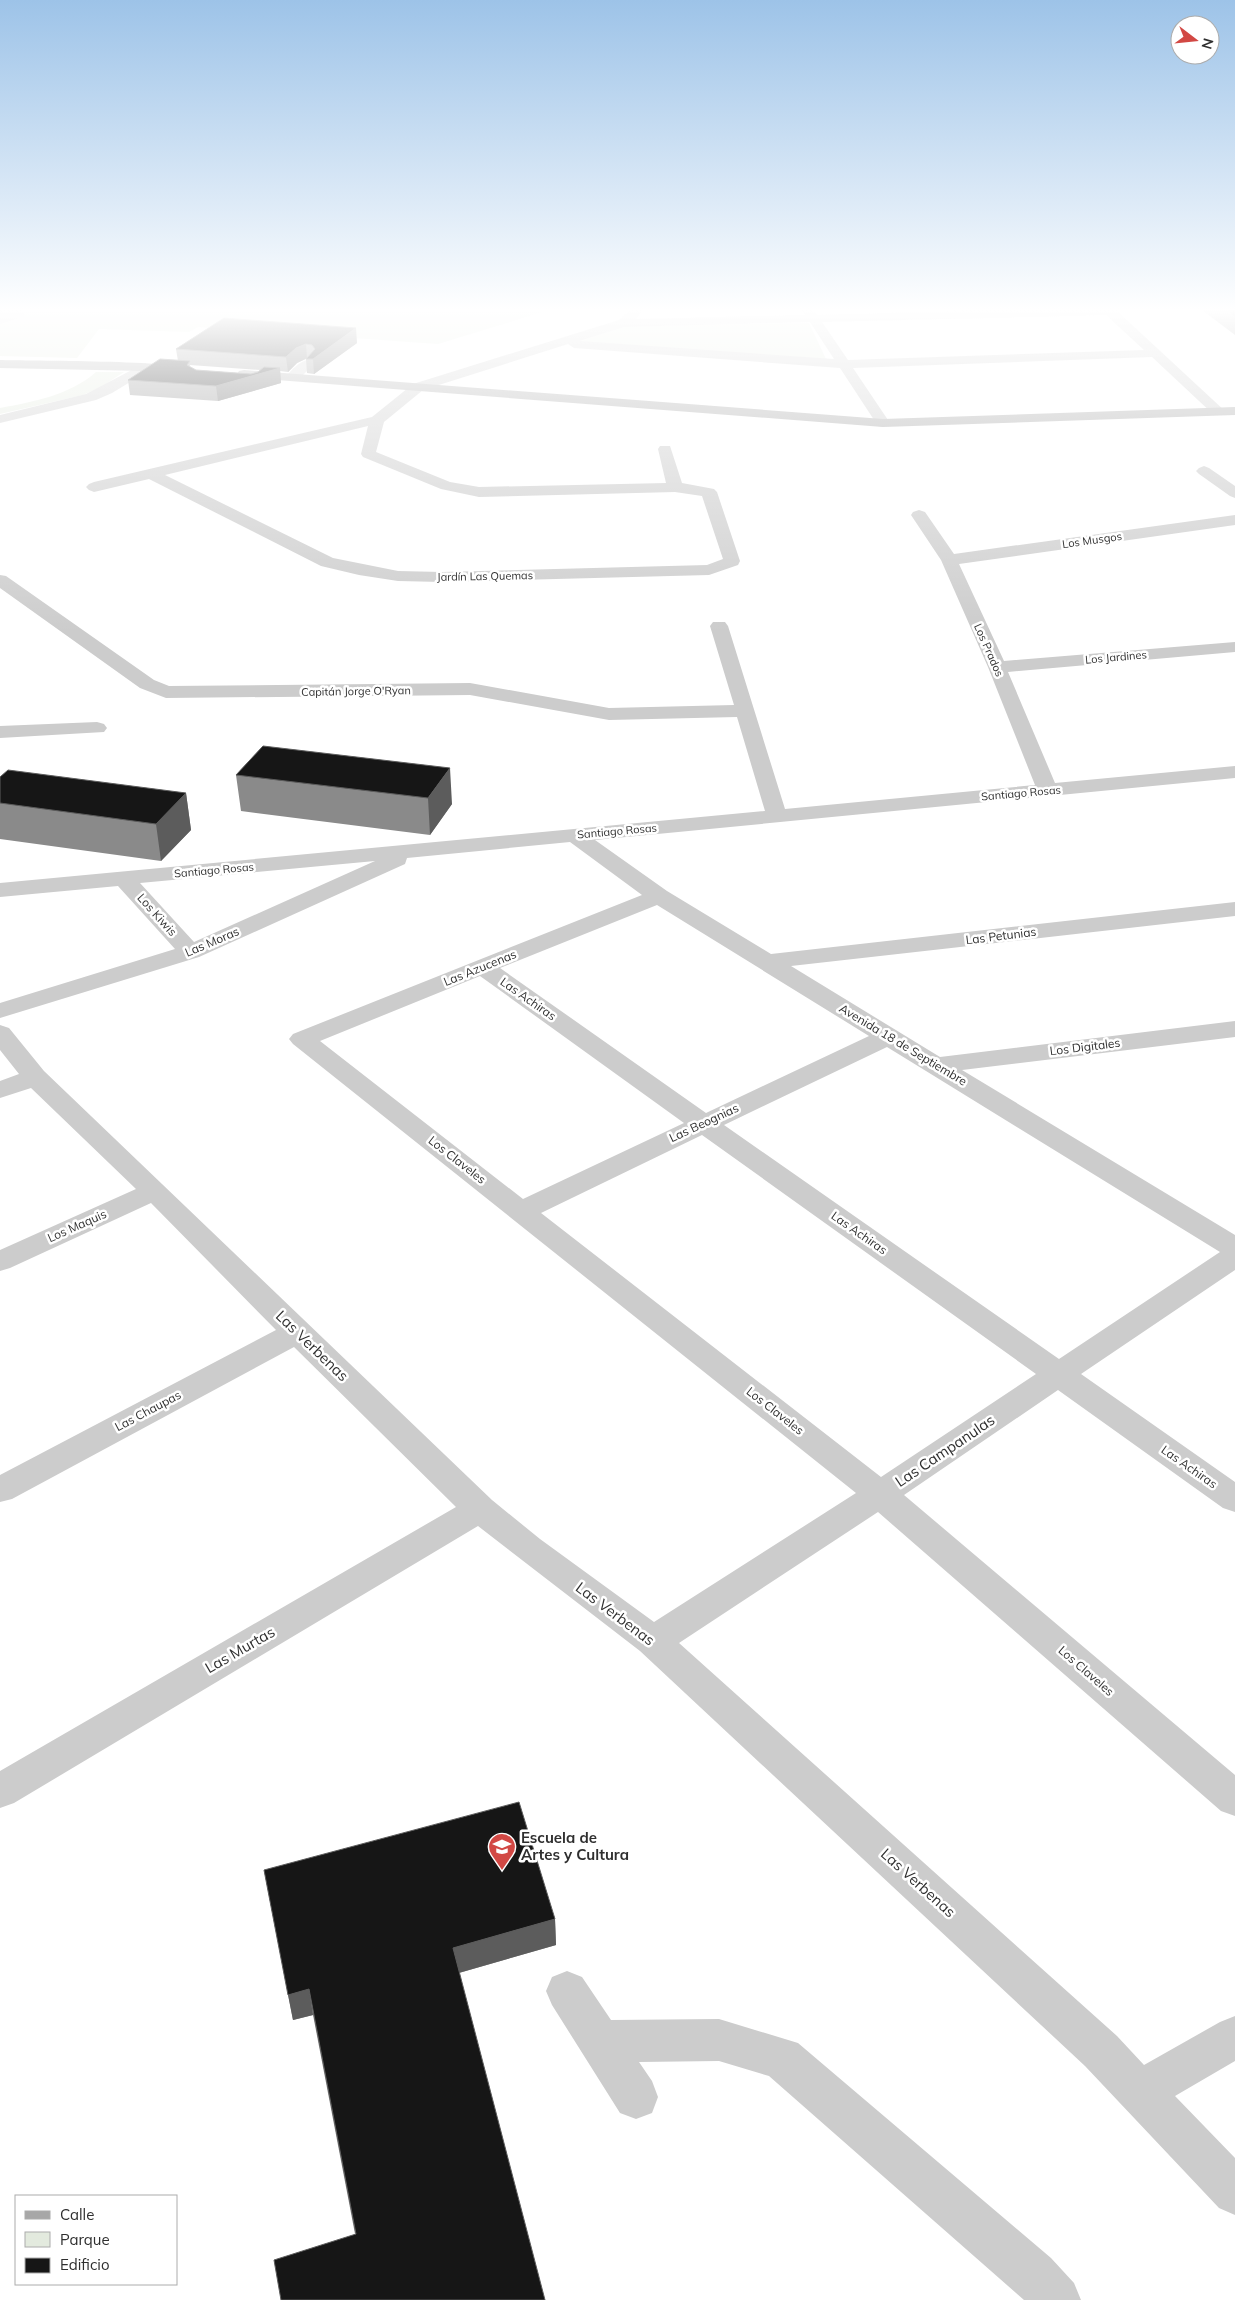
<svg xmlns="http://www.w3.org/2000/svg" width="1235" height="2300" viewBox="0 0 1235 2300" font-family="Mulish,sans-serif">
<rect width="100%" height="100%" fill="#fff"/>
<path fill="#e3eade" d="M0 311H546L438 344 198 327 189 332 99 329 77 358 0 356Z
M809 323 826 359 578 342 626 326Z
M96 372H124L101 387 83 395 0 414V408C33 402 70 395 96 372Z"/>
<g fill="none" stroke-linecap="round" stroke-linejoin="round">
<path fill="#ccc" fill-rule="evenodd" d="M0 310H20L25 314 23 317 0 324Z
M630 310H644L635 319 805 315 802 310H814L817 315 982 310H1116L1226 412 1224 415H1214L1152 357 853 368 890 423 883 427 878 426 840 368 574 348 568 344 423 390 384 422 376 452 450 482 479 487 666 483 658 449 660 446H670L682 483 714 489 717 492 740 561 738 565 709 575 442 582 398 581 359 575 321 566 149 479 94 492 89 490 86 487 89 484 94 482 372 417 413 384 619 320ZM1106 315 1144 350 848 360 822 322ZM810 322 834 359 580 341 624 327ZM368 426 361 454 363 457 441 489 479 497 675 492 702 496 723 559 707 565 442 572 398 571 333 558 165 475Z
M307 360 312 361 314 364 298 380H288L286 377C291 370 299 362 307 360Z
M145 363 152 367 150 370 112 393 96 400 0 423V415L86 394Z
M1204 466 1209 468 1235 486V498L1230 496 1199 474 1196 471 1199 468Z
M919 510 925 512 954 554 1235 515V525L959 564 1004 661 1235 642V652L1008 672 1055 783 1235 766V778L595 840 667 891 771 954 1235 902V916L791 966 940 1057 1235 1021V1037L962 1070 1235 1235V1270L1081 1374 1235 1482V1512L1223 1508 1058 1390 904 1495 1235 1775V1816L1221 1811 878 1512 679 1643 1117 2036 1144 2065 1220 2022 1235 2016V2061L1175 2096 1235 2158V2215L1219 2208 1085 2066 640 1651 478 1526 14 1803 0 1808V1771L456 1507 294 1347 12 1499 0 1502V1475L276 1330 151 1203 10 1268 0 1271V1250L136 1189 31 1088 0 1098V1081L19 1074 0 1050V1025L9 1028 44 1071 492 1500 540 1539 654 1622 856 1493 293 1044 289 1039 293 1034 642 895 570 842 407 858 405 864 199 957 0 1018V1003L175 949 118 886 0 897V883L765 811 737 717 609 720 470 695 166 698 140 688 0 588V575L6 576 154 680 169 686 470 683 609 708 734 705 710 626 713 622H725L728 626 785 809 1035 785 988 667 941 560 911 515 913 512ZM375 861 194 942 140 883ZM657 905 869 1036 706 1113 500 968ZM480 976 684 1123 523 1199 320 1041ZM887 1047 926 1071 1220 1252 1059 1359 724 1125ZM702 1135 1036 1374 881 1477 541 1213Z
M97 722 104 724 107 728 104 732 0 738V726Z
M567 1971 582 1977 611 2020 719 2019 798 2043 1051 2258 1074 2283 1081 2300H1024L769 2076 719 2061 639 2062 652 2081 658 2097 652 2113 636 2119 620 2113 552 2005 546 1991 552 1977Z"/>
<path fill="#a7a7a7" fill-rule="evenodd" d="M0 360C24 361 184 360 193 370L186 374 145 371 0 368Z
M244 370 883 419 1235 407V415L883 427 239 377 237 374 239 371Z"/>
</g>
<path fill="#8a8a8a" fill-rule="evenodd" d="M1202 310H1235V335Z
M224 318 357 343 314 374 307 373 306 359 297 363 288 372 280 371 281 383 218 401 130 395 128 380 178 361 176 349ZM190 365 260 370 258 372 251 374 196 370 190 367Z
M263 746 452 804 430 835 241 811 236 775Z
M0 777 186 793 191 830 161 861 0 839Z
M264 1870 555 1919 556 1945 459 1973 355 2234 313 2015 293 2020Z"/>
<path fill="#5c5c5c" d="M356 328 357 343 314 374 313 359Z
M306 344 307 358 297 363 288 372 286 357 296 348Z
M280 368 281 383 218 401 216 386Z
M450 768 452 804 430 835 428 798Z
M186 793 191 830 161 861 156 824Z
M555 1919 556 1945 455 1974 453 1948Z
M309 1989 313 2015 293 2020 288 1995Z"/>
<path fill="#161616" stroke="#5c5c5c" d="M1227 310H1235V316Z
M224 318 356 328 313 359H306L315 349 312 345 306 344 296 348 286 357 176 349Z
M160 359 190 361 187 365 196 370 251 374 258 372 264 367 280 368 216 386 128 380Z
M263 746 450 768 428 798 236 775Z
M8 770 186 793 156 824 0 803V777Z
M519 1802 555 1919 453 1948 545 2300H281L274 2260 356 2234 309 1989 288 1995 264 1870Z"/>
<linearGradient id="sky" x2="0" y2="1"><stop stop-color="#9dc3e8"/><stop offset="0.49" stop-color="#fff"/><stop offset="1" stop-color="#fff" stop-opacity="0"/></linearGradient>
<rect width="1235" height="632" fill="url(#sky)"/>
<defs>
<symbol id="school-pin" viewBox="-11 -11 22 30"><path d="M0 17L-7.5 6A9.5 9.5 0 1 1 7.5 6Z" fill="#d24844" stroke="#fff"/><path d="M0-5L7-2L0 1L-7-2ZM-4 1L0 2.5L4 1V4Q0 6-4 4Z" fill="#fff"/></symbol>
</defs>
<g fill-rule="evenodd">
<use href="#school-pin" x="486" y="1831" width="32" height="43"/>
</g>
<g text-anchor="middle" stroke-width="5" stroke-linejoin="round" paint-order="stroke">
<g font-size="11" fill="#2f2f2f" stroke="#fff">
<text transform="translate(1092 540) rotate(-8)" y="4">Los Musgos</text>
<text transform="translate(485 576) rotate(-1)" y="4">Jardín Las Quemas</text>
<text transform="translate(989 650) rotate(66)" y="4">Los Prados</text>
<text transform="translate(1116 657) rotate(-5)" y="4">Los Jardines</text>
<text transform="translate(356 691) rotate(-1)" y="4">Capitán Jorge O'Ryan</text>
<text transform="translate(1021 793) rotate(-5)" y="4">Santiago Rosas</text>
<text transform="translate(617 831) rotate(-5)" y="4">Santiago Rosas</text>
<text transform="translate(214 870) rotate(-5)" y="4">Santiago Rosas</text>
</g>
<g font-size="12" fill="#2f2f2f" stroke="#fff">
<text transform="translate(157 915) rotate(48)" y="4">Los Kiwis</text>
<text transform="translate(1001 936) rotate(-7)" y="4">Las Petunias</text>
<text transform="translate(212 942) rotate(-23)" y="4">Las Moras</text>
<text transform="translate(480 968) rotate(-22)" y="4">Las Azucenas</text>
<text transform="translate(528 999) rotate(35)" y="4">Las Achiras</text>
<text transform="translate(903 1045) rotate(31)" y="4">Avenida 18 de Septiembre</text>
<text transform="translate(1085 1047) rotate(-7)" y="4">Los Digitales</text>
<text transform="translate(704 1123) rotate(-25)" y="4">Las Beognias</text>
<text transform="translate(457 1160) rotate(38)" y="4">Los Claveles</text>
<text transform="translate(77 1226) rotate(-24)" y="4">Los Maquis</text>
<text transform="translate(859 1233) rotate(35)" y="4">Las Achiras</text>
<text transform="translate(148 1411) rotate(-28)" y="4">Las Chaupas</text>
<text transform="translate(775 1411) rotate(38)" y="4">Los Claveles</text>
<text transform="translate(1189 1467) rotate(35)" y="4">Las Achiras</text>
<text transform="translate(1086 1671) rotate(41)" y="4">Los Claveles</text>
</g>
<g font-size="15" fill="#2f2f2f" stroke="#fff">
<text transform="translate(312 1346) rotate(44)" y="5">Las Verbenas</text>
<text transform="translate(945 1451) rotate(-34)" y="5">Las Campanulas</text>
<text transform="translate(615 1614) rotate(37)" y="5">Las Verbenas</text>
<text transform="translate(240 1650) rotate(-30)" y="5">Las Murtas</text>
<text transform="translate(918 1883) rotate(42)" y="5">Las Verbenas</text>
</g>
<g font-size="15" font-weight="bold" fill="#2f2f2f" stroke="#fff" text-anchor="start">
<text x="521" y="1843">Escuela de<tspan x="521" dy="17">Artes y Cultura</tspan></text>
</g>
</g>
<rect x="15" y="2195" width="162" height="90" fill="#ffffff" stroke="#acacac"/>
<rect x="25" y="2211" width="25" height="8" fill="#a7a7a7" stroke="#acacac"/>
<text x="60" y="2220" font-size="15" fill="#2f2f2f">Calle</text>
<rect x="25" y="2232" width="25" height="15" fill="#e3eade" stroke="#acacac"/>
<text x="60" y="2245" font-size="15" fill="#2f2f2f">Parque</text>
<rect x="25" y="2258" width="25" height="15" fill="#161616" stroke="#acacac"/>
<text x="60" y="2270" font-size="15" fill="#2f2f2f">Edificio</text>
<g transform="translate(1195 40) rotate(106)"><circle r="24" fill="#ffffff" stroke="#acacac"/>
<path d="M0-4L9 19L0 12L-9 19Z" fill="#d24844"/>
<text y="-8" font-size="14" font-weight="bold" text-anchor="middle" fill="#2f2f2f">N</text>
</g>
</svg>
